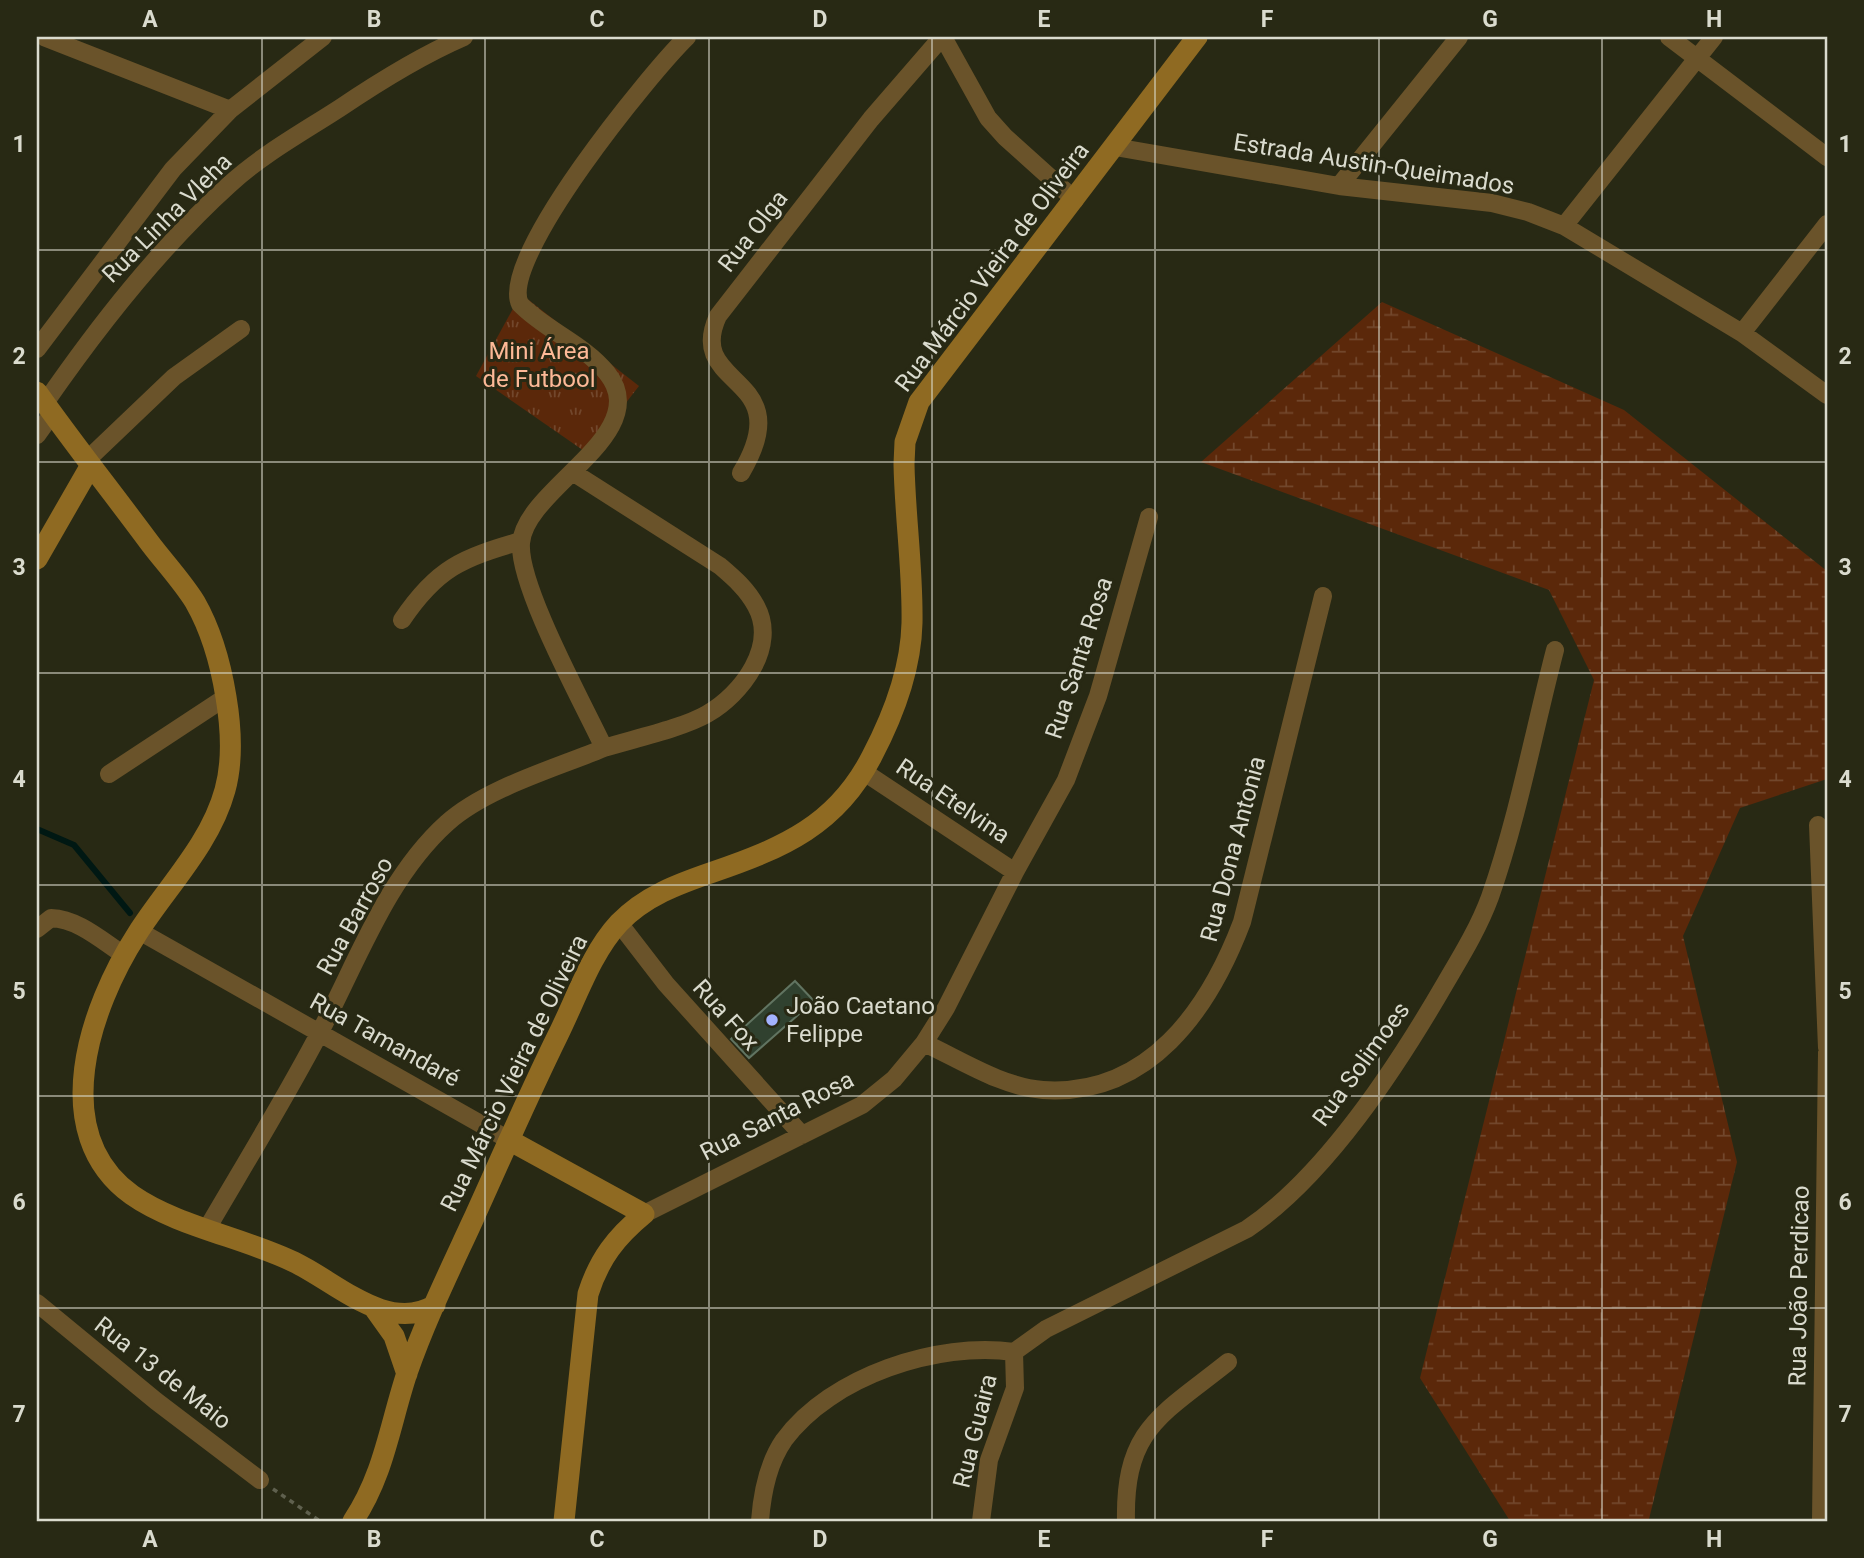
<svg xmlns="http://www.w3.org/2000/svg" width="1864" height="1558" viewBox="0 0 1864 1558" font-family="Roboto,sans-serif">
<defs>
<pattern id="wetland-marsh" width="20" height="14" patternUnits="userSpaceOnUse" patternTransform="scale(1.75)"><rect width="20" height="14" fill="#5b280a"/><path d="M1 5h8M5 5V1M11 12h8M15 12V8" fill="none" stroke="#72472c"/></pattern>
<pattern id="park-tufts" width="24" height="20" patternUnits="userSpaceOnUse" patternTransform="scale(1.75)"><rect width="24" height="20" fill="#5b280a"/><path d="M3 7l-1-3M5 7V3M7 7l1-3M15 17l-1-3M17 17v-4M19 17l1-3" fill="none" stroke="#72472c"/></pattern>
</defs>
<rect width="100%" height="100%" fill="#282914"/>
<path fill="url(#wetland-marsh)" d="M1382 302 1624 410 1827 571V779L1740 808 1683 936 1737 1162 1649 1519 1651 1521H1510L1420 1378 1594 680 1549 590 1201 462Z"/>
<path fill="url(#park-tufts)" d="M521 294 639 386 587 453 476 376Z"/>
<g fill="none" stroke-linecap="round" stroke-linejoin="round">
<path stroke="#001813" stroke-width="6" d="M37 829 74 845 130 913"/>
</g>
<path fill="#30412f" stroke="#617461" stroke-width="2" d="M795 981 814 1001 749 1058 731 1039Z"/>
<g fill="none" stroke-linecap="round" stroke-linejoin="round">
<path stroke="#5f604e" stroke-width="3.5" stroke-dasharray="5 5" stroke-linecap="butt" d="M273 1489 320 1521"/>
<path stroke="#6a532a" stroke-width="18" d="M44 37 230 110
M943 37 988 118 1005 137 1075 200
M1669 37 1827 157
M1115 147 1339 186 1492 203 1528 212 1564 226 1742 333 1827 395
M1339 186 1459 37
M1564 226 1714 37
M1742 333 1827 224
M37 349 173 169 230 110 323 37
M45 403C99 325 159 248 230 184 263 154 303 132 340 108 380 81 420 56 464 37
M37 435 52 414
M87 460 174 377 241 329
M574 473 720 566C734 578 747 589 756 606 778 646 742 694 707 714 683 728 633 739 604 748 584 705 518 586 521 543 525 488 656 434 607 373 584 344 545 330 520 304 498 259 651 72 687 37
M741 473C801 373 684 389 718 316L871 119 942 37
M402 620C437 568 462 558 521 541
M864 772 1015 872
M109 774 226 697
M1818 825 1827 1048
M619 923 666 984 802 1135
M37 929 51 918C78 919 101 940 124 955
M139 931 509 1140
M924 1043C961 1060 1002 1087 1043 1090 1149 1097 1209 1009 1242 922L1323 596
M644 1214 862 1105 894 1079 924 1043 946 1008 1015 872 1066 780 1098 696 1149 517
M208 1227C246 1162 286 1097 321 1030 358 960 387 877 447 823 486 788 556 768 604 748
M37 1303 156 1401 260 1480
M1014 1352 1046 1329 1247 1229C1327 1175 1398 1065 1446 982 1462 955 1479 927 1490 897 1518 817 1534 731 1555 650
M760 1521C762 1494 768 1463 784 1440 831 1376 938 1341 1014 1352
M981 1521 989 1460 1015 1388 1014 1352
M1126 1521C1124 1428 1162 1415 1228 1362
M1821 1521 1827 1052"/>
<path stroke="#8f6a22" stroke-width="21" d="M37 392C73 443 112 492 149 542 164 562 182 581 195 602 211 630 221 666 226 697 231 727 233 761 225 790 210 845 166 888 137 934 90 1007 46 1133 132 1195 176 1226 245 1238 294 1262 336 1282 388 1334 435 1305
M37 559 91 465
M509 1140 644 1214C616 1237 599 1259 588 1294L564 1521
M374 1308 394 1336 407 1374
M353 1521C384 1475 390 1424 407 1373 425 1321 450 1270 473 1220 501 1158 528 1096 558 1035 576 999 591 953 619 923 645 896 678 884 713 872 783 848 837 825 872 756 893 716 911 668 912 623 913 570 905 517 904 464L905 442 919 402 1197 37"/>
</g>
<path fill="none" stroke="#dadbce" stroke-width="2" stroke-opacity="0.55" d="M262 37V1521M485 37V1521M709 37V1521M932 37V1521M1155 37V1521M1379 37V1521M1602 37V1521M37 250H1827M37 462H1827M37 673H1827M37 885H1827M37 1096H1827M37 1308H1827"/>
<circle fill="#a2b2fd" stroke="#282914" stroke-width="2.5" cx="772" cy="1020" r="7"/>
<g text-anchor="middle" stroke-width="6" stroke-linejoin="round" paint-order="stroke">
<g font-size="24" fill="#dadbce" stroke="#282914">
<text transform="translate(1374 164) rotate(9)" y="8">Estrada Austin-Queimados</text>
<text transform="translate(167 218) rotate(-45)" y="8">Rua Linha Vleha</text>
<text transform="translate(753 231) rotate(-52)" y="8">Rua Olga</text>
<text transform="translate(992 267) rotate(-53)" y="8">Rua Márcio Vieira de Oliveira</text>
<text transform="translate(1079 658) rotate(-72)" y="8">Rua Santa Rosa</text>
<text transform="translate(953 801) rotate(34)" y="8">Rua Etelvina</text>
<text transform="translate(1233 849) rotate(-75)" y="8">Rua Dona Antonia</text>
<text transform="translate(355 916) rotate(-61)" y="8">Rua Barroso</text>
<text transform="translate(726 1015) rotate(48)" y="8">Rua Fox</text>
<text transform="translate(385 1040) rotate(29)" y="8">Rua Tamandaré</text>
<text transform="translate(1361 1064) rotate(-54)" y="8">Rua Solimoes</text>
<text transform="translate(514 1073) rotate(-64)" y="8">Rua Márcio Vieira de Oliveira</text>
<text transform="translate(777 1116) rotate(-27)" y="8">Rua Santa Rosa</text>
<text transform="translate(1799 1286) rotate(-89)" y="8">Rua João Perdicao</text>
<text transform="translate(163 1373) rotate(38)" y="8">Rua 13 de Maio</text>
<text transform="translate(975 1431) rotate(-76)" y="8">Rua Guaira</text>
</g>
<g font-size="24" fill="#fdb997" stroke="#282914">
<text x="539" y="359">Mini Área<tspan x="539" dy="28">de Futbool</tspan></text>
</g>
<g font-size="24" fill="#dadbce" stroke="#282914" text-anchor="start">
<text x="786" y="1014">João Caetano<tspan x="786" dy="28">Felippe</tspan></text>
</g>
</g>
<rect width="1864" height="1558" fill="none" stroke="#282914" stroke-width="77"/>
<rect x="38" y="38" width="1788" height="1482" fill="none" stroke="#dadbce" stroke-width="2.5"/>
<g font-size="23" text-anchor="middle" font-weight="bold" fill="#dadbce">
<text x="150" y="27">A</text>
<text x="374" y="27">B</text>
<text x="597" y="27">C</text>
<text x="820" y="27">D</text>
<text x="1044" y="27">E</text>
<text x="1267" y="27">F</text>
<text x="1490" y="27">G</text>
<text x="1714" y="27">H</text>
<text x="19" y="152">1</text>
<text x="1845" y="152">1</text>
<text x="19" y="364">2</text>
<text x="1845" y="364">2</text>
<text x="19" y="575">3</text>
<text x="1845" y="575">3</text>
<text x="19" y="787">4</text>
<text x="1845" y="787">4</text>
<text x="19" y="999">5</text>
<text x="1845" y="999">5</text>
<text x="19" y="1210">6</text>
<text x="1845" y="1210">6</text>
<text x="19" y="1422">7</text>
<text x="1845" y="1422">7</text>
<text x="150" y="1547">A</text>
<text x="374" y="1547">B</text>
<text x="597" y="1547">C</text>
<text x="820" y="1547">D</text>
<text x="1044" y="1547">E</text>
<text x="1267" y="1547">F</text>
<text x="1490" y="1547">G</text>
<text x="1714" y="1547">H</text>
</g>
</svg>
